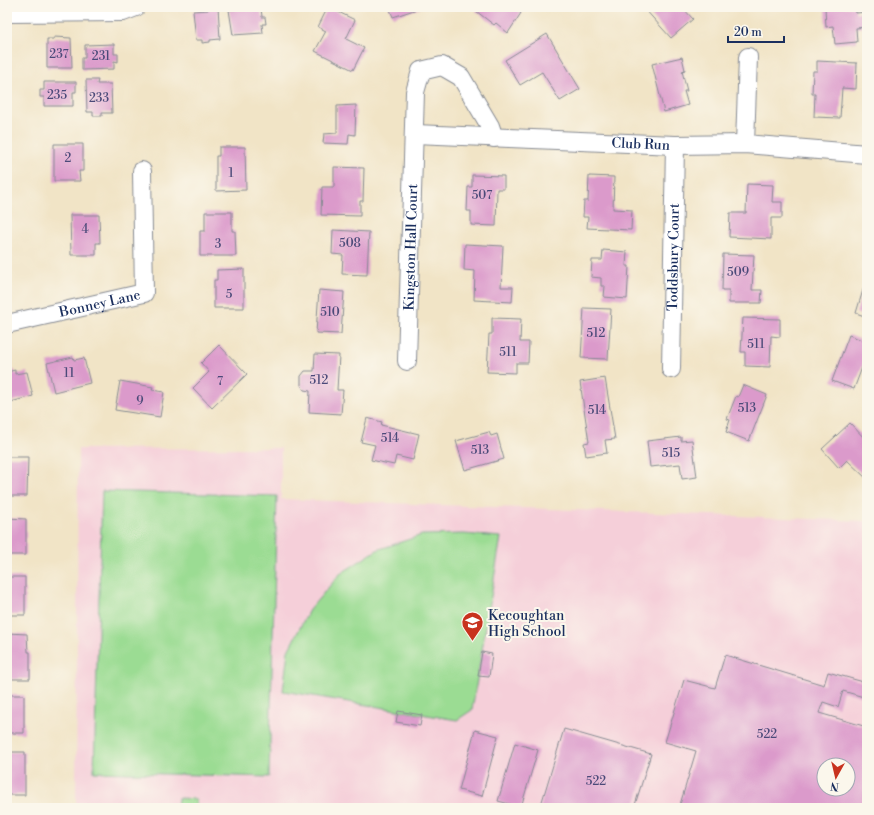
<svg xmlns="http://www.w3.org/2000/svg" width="874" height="815" viewBox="0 0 874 815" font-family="'Libre Bodoni',serif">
<rect width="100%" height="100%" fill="#fbf7ec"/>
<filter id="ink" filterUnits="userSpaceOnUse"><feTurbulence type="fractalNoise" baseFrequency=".025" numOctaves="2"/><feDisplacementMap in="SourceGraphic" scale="8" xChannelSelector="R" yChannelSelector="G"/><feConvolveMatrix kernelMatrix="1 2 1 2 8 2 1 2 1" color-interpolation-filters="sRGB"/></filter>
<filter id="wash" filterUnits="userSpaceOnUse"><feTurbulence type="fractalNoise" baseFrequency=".012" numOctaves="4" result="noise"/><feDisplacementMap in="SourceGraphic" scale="16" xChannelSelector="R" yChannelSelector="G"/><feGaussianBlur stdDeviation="0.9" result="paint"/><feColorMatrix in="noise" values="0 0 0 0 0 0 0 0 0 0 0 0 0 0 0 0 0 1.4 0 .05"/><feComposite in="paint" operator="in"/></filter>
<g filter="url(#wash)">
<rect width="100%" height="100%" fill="#f1e4c6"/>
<path fill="#f5cfd9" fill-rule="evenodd" d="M281 448V499L867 521V808H76L78 449ZM824 765H848V789H824Z"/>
<path fill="#9bdc93" stroke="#5b8678" d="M102 491 277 496 269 777 94 772Z
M464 534 501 537 472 710 457 720 283 691 288 651 309 610 340 574 377 550 422 535Z
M178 798 196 799V808H177Z"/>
<g id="blocks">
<path fill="#db9acb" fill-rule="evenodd" d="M208 7H218L220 39 210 40V42L202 43V40H196L193 11 208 10Z
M328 7 355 20 346 39 364 48 353 70 315 51 326 31 318 27Z
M389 7H423L393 17Z
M476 7H514L521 13 508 33 496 23 494 25 476 11 478 8Z
M643 7H682L693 19 671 38Z
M825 7H855L856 13 867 12V27L856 28 857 42 835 44 833 26 826 27Z
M261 8 262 17H265L266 24H262L263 33 233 35 229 10Z
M547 34 580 89 560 101 542 72 520 85 505 60Z
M54 37 71 38 72 68H47V39H54Z
M114 44V54H118V62L114 61V69L82 70V58H85V45Z
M682 57 685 70 682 71 687 91H684L688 105 664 112 652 64Z
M817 61 857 63 856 89 842 88 840 118 814 117 815 94H812L813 71H817Z
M86 80H98L97 84H111L112 113H102V116H93V112H87Z
M44 82H76V92H73V106H44V97H40V90H44Z
M356 105 355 135 349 134 348 144 323 143 324 134 337 133V106Z
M54 144H83V171H79L80 181H54Z
M219 147H245L246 190 216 191V156H219Z
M334 167 364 168 363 201H360V216L321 215 322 187H334Z
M472 175 504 176V189H497L496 226 471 225V211H467L468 187H472Z
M589 176 614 177 613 209 632 210 631 230 587 228 588 217H583L584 201H588Z
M747 184 773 185 772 202H782V218H771V239L729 237 730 213H746Z
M205 212H232V231H235L236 256H200V231H205Z
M70 215H99L100 243H96V255H71Z
M333 230 369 232 367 275 342 274 343 255 332 254Z
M465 244 503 246 501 287H513L512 302 474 300 475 271 464 270Z
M603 250 627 252 626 266H629L627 299 604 297 605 286H601V278L591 277 592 260H602Z
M723 254 754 255 752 290H762L761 303H729V290H722Z
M244 269V308H214V280H217V270Z
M867 277V317L856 313Z
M319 290 344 292 341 334 316 333Z
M584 308 611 309 608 359 581 358Z
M492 318 521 319 520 342H529L528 363H516V373L487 372 489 334H492Z
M743 318 780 319V337L771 336 770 367 745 366V352H741Z
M849 335 867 342V354L854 389 832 381Z
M219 345 247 374 212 408 193 388 209 372 201 363Z
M315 354 339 355 337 390H343L341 414 309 412 310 391 304 390 301 385V376L305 371H314Z
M73 357 74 360 84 358 90 383 54 392 47 363Z
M15 370V374L27 372 33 396 7 403V372Z
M605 378 615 439 605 440 607 453 586 456 584 443 589 442 580 382Z
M120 381 153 387 152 390 164 392 160 417 115 410Z
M743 385 767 395 749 441 726 432 730 420 727 419 736 396 738 397Z
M367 418 382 422 381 425 419 434 413 460 396 456 394 465 371 460 375 445 361 442Z
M850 423 867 441V479L847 460 839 468 822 449Z
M489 432 491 436 497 434 504 459 465 470 456 441Z
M681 437V441L692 440 697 477 682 479 680 464 650 467 647 441Z
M7 457H28L27 496H7Z
M7 518 26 519V555H7Z
M7 577H25V615H7Z
M7 633 27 634 28 652H30V679H7Z
M482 652 492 654 489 677 478 676Z
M725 655 824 685 828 672 867 683V698L843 691 838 707 823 702 819 713 867 727V808H679L696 751 665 742 684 680 715 688ZM824 765H848V789H824Z
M7 695H24V733H7Z
M398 711 422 715 420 726 396 722Z
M564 729 651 754 634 808H540Z
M475 730 498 736 482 796 459 790Z
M515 743 538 750 521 807 498 801Z
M7 752H25V795H7Z"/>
</g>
</g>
<g filter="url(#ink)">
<use href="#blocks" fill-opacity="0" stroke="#868a92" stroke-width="1"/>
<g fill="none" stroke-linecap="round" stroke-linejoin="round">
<defs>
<g id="minor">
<path d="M7 13 123 12 136 7"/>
<path id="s1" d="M415 134 675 145 745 144 867 154"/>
<path d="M745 144 748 57"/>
<path id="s2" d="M7 324 144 293 142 171"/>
<path id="s3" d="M407 361 415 92 421 71 442 66 461 77 490 126 494 138"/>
<path id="s4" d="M671 369 675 145"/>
</g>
</defs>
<use href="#minor" stroke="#868a92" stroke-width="20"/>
<use href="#minor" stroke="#fff" stroke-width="18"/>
</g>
</g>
<defs>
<symbol id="school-pin" viewBox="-11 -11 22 30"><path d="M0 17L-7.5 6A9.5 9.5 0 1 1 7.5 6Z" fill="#c8321e" stroke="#fbf7ec"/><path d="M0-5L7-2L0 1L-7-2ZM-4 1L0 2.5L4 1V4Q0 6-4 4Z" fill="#fff"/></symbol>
</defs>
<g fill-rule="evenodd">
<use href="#school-pin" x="460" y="610" width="25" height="34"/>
</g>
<g text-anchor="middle" stroke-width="4" stroke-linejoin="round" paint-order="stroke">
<g font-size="12" fill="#4b4a79">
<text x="59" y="58">237</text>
<text x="101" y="60">231</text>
<text x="57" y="99">235</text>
<text x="99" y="102">233</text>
<text x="68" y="162">2</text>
<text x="231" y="177">1</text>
<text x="482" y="199">507</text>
<text x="85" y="233">4</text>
<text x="350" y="247">508</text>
<text x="218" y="248">3</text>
<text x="738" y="276">509</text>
<text x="229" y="298">5</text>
<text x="330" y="316">510</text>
<text x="596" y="337">512</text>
<text x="756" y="348">511</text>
<text x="508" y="356">511</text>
<text x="69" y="377">11</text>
<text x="319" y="384">512</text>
<text x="220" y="385">7</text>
<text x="140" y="405">9</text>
<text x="747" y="412">513</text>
<text x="597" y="414">514</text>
<text x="390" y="442">514</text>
<text x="480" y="454">513</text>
<text x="671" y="457">515</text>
<text x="767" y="738">522</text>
<text x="596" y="785">522</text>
</g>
<g font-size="14" fill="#1b2f5e" stroke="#fbf7ec">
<text dy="5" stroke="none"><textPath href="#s1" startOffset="226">Club Run</textPath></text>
<text dy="5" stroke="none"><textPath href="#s3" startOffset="114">Kingston Hall Court</textPath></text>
<text dy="5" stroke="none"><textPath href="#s4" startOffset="112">Toddsbury Court</textPath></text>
<text dy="5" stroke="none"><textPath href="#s2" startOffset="95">Bonney Lane</textPath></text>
</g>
<g font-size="14" fill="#1b2f5e" stroke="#fbf7ec" text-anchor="start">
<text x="488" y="620">Kecoughtan<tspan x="488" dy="16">High School</tspan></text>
</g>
</g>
<rect width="874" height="815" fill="none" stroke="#fbf7ec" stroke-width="24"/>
<g transform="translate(836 777) rotate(188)"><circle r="19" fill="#fbf7ec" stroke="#a1a7b3"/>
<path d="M0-3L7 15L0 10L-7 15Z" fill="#c8321e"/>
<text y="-6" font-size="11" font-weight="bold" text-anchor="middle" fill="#1b2f5e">N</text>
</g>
<path d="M728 36v6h56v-6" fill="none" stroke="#1b2f5e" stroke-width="2"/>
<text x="734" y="36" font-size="12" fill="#1b2f5e" stroke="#fbf7ec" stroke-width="3" paint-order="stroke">20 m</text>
</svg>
